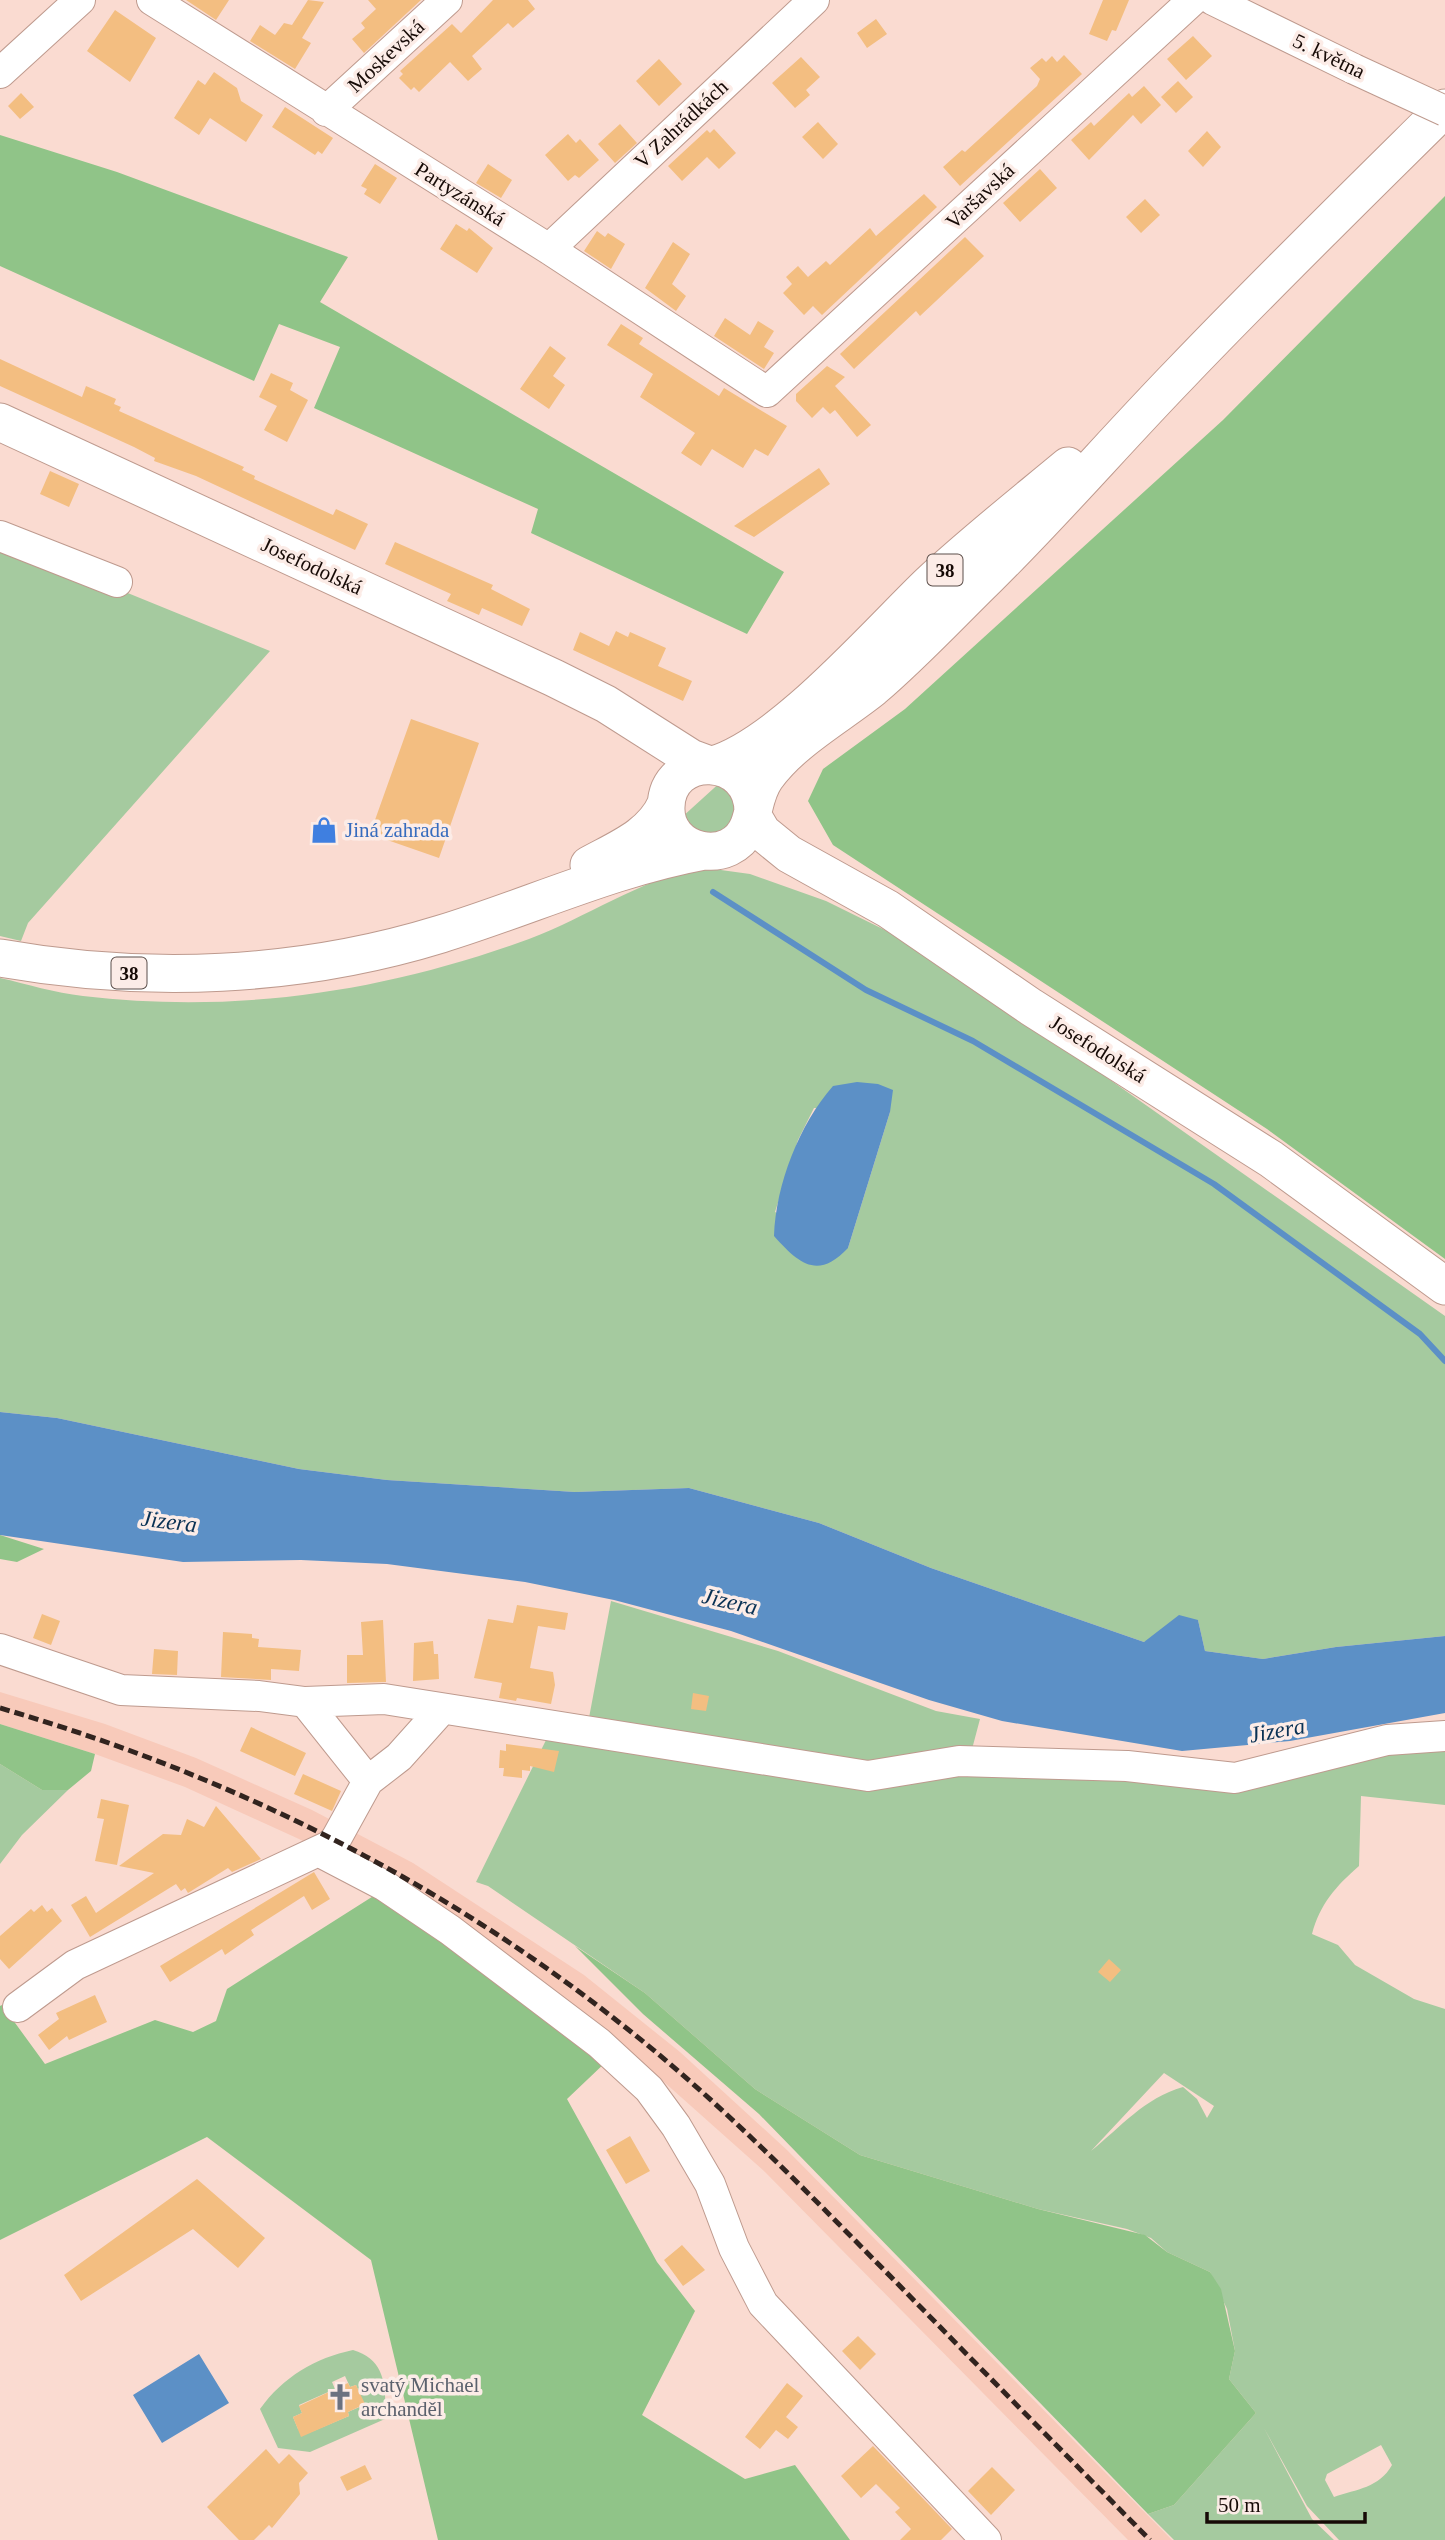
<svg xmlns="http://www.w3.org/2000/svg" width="1445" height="2540" viewBox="0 0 1445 2540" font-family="'Times New Roman',serif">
<rect width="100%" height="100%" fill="#fadbd1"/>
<path fill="#f8caba" d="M0 1692 105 1724 196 1758 312 1810 413 1863 584 1975 680 2052 787 2150 1172 2540H1128L765 2172 609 2033 398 1890 299 1839 185 1787 95 1754 0 1724Z"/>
<path fill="#a5ca9f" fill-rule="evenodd" d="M0 541 270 651 28 923 21 941 0 936Z
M724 779 731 784 737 824 707 839 681 818Z
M699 867 750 874 826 901 891 933 1055 1041 1445 1316V1636L1336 1647 1263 1659 1205 1651 1198 1620 1144 1642 931 1568 819 1523 689 1488 575 1492 387 1480 299 1469 57 1418 0 1412V978C27 984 55 993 83 996 237 1014 384 992 529 939 587 917 639 881 699 867ZM814 1108 890 1112 848 1248 775 1212 798 1140Z
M611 1601 778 1651 936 1711 980 1719 967 1768 1236 1787 1380 1748 1445 1745V1805L1361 1796 1359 1866C1336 1886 1320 1904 1312 1934L1338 1945 1355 1965 1414 1999 1445 2009V2540H1339L1307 2506 1264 2428 1312 2519 1334 2540H1174L1148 2514 1174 2505 1256 2413 1229 2379 1235 2351 1227 2309 1210 2272 1167 2252 1151 2238 1127 2229 1038 2209 860 2155 755 2089 645 1993 488 1886 476 1882 549 1734 585 1739ZM1164 2073 1214 2106 1207 2118 1197 2099 1183 2087C1144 2098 1121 2127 1091 2151ZM1381 2445 1392 2465C1379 2488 1357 2489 1334 2497L1325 2480 1327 2474Z
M0 1764 42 1790H68L22 1835 0 1864Z
M353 2350C387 2360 386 2389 385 2419L310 2452 278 2448 260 2409C283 2377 315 2358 353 2350ZM345 2376 350 2387 356 2385 364 2405 348 2412 349 2416 311 2432 298 2429 293 2417 302 2413 299 2405 335 2389 332 2382Z"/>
<path fill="#90c488" d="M0 135 117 172 348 257 320 302 784 572 747 634 531 533 538 509 314 408 340 347 279 324 254 381 0 266Z
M1445 196V1259L1267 1129 833 845 808 801 823 769 905 709 1223 420Z
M0 1535 44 1549 17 1562 0 1559Z
M0 1724 95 1754 91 1771 68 1790H42L0 1764Z
M375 1895 608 2060 567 2099 657 2262 695 2311 642 2415 745 2479 795 2465 850 2540H438L371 2260 207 2137 0 2240V2006L2 2005 45 2064 155 2020 193 2032 216 2021 227 1989Z
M575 1946 645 1993 755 2089 860 2155 1038 2209 1145 2235 1167 2252 1210 2272 1221 2289 1235 2351 1229 2379 1256 2413 1174 2505 1148 2514 759 2114 643 2014Z"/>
<path fill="#5c90c6" d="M857 1082 878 1084 893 1090 890 1112 848 1248C818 1280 799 1264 774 1236 776 1184 799 1125 833 1086Z
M0 1412 57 1418 299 1469 387 1480 575 1492 689 1488 819 1523 931 1568 1144 1642 1179 1615 1198 1620 1205 1651 1263 1659 1336 1647 1445 1636V1713L1290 1741 1182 1751 1002 1721 929 1700 731 1631 614 1600 525 1582 387 1564 301 1560 183 1562 0 1535Z
M199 2354 229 2403 162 2443 133 2395Z"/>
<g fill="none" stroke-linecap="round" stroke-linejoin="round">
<path stroke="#5c90c6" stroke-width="6" d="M713 892 866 990 973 1041 1214 1184 1420 1334 1445 1361"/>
</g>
<path fill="#f3be81" d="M186 0H229L216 20Z
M308 0 324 2 302 38 311 43 295 69 250 41 260 25 275 35 284 23 292 25Z
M368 0H421L364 53 352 39 365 28 361 23 376 9Z
M493 0H528L535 9 513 28 508 23 472 56 482 69 468 81 450 62 419 92 414 87 411 90 399 78 403 74 400 71 452 24 461 33Z
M1103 0H1129L1116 31 1112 30 1107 41 1089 34Z
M115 10 156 38 130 82 87 51Z
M876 19 887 34 867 48 857 33Z
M1193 36 1212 56 1186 80 1167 59Z
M1064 55 1082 74 960 186 943 167 962 150 965 152 1037 86 1040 79 1030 68 1042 58 1046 62 1052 56 1057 62Z
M801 57 820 77 806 90 810 95 795 108 772 83Z
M659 59 682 84 659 106 636 81Z
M214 72 237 88 241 101 263 115 246 142 210 118 199 135 174 118 198 80 205 85Z
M1178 81 1193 97 1176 113 1161 97Z
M1144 86 1161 105 1141 124 1133 115 1089 160 1071 140 1091 122 1094 126 1129 93 1132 97Z
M21 93 34 107 20 119 8 106Z
M285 107 333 138 322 154 318 151 315 155 272 127Z
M818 122 838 144 823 159 802 137Z
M620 124 637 143 615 163 598 144Z
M714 129 736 153 719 169 707 157 682 181 668 166 707 130 710 133Z
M1207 131 1221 147 1203 167 1188 151Z
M568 134 576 143 580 139 599 160 579 178 575 175 568 181 545 155Z
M375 164 397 178 380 204 364 194 367 189 361 186Z
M488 164 512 180 501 198 476 183Z
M1040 169 1057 188 1020 222 1003 203Z
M924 194 937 207 822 315 813 306 804 315 783 293 792 284 786 277 798 266 808 277 826 261 830 265 870 228 876 236Z
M1145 199 1160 215 1141 233 1126 217Z
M456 224 467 231 469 228 493 248 477 273 440 249Z
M597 231 605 237 608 233 625 244 611 269 584 251Z
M965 237 984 256 920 316 916 311 854 369 840 354Z
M673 242 690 254 672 284 686 296 676 311 645 288Z
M725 318 750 335 758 321 774 331 764 347 774 353 764 369 714 336Z
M621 324 643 338 639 344 719 396 724 388 787 426 768 456 755 449 743 468 712 449 701 466 681 453 695 433 640 397 653 374 607 345Z
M550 346 566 358 553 376 565 385 549 409 520 389Z
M0 359 82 397 86 386 116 399 114 404 121 407 119 411 244 467 242 470 255 476 254 479 333 515 336 509 368 524 355 550 196 476 154 461 155 458 134 447 0 386Z
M827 366 845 377 835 386 871 425 857 437 835 410 830 414 823 407 812 418 796 401V394Z
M271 373 293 383 290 390 308 400 287 442 264 430 277 406 259 397Z
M819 468 830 484 754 537 734 526Z
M50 471 79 484 69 507 40 494Z
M395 542 493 585 491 589 530 609 522 626 482 608 479 615 447 601 451 594 385 564Z
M616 631 628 637 630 632 666 648 658 666 692 681 683 701 573 650 580 632 609 646Z
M411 719 479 743 439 858 370 834Z
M517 1605 568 1613 565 1630 538 1626 530 1668 553 1672 555 1685 551 1704 517 1698 516 1701 499 1698 502 1683 474 1678 488 1619 513 1623Z
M42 1614 60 1621 51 1645 33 1638Z
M383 1620 386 1682 347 1683V1655H363L361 1622Z
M223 1632 252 1634V1638L259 1639 258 1647 301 1650 299 1671 271 1669V1680L221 1677Z
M433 1641 434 1654H438L439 1679 413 1681 414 1643Z
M154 1649 178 1651 177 1675 152 1674Z
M693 1693 709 1696 706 1711 691 1709Z
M251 1727 306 1753 295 1776 240 1751Z
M506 1744 559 1751 554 1772 530 1766V1771L522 1770V1778L503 1776 504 1768H499L500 1750 506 1751Z
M303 1774 341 1791 332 1811 294 1794Z
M101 1799 129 1805 117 1865 95 1861 104 1819 97 1818Z
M216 1806 261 1859 232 1872 228 1868 188 1893 185 1888 181 1891 176 1884 90 1937 71 1905 86 1896 96 1913 154 1873 119 1866 163 1834 181 1835 187 1819 204 1827Z
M314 1872 330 1899 312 1910 304 1896 251 1930 254 1935 225 1955 222 1949 170 1982 160 1966Z
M42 1905 47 1912 52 1908 62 1921 9 1969 0 1959V1936L31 1909 34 1912Z
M1109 1959 1121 1970 1110 1982 1098 1972Z
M95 1995 107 2022 69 2040 67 2036 49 2050 38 2035 59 2019 56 2013Z
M630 2136 650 2171 626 2184 606 2150Z
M197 2179 265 2238 238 2268 193 2229 81 2301 64 2275Z
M682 2245 705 2270 683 2286 664 2260Z
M858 2336 876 2354 860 2370 842 2351Z
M348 2383 350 2387 356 2385 365 2404 348 2412 349 2416 301 2437 293 2417 302 2413 299 2406Z
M787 2383 803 2396 786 2417 798 2427 788 2439 776 2430 760 2449 745 2437Z
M873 2446 952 2529 941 2540H900L911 2529 895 2512 900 2508 876 2484 861 2498 841 2476Z
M266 2449 279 2464 289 2454 308 2473 299 2483 300 2494 272 2528 269 2525 254 2540H239L207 2507Z
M365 2465 372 2479 347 2491 340 2477Z
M992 2467 1015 2490 991 2515 968 2491Z"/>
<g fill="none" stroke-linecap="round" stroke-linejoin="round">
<defs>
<path id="minor" d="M152 0 549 249 767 392 1193 0
M1213 0 1354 69
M0 73 80 0
M326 111 447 0
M549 249 814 0
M0 536 117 582
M0 1649 121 1690 259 1696 305 1702 384 1699 868 1776 959 1761 1127 1766 1235 1778 1387 1740 1445 1736
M305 1702 368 1781
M320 1852 385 1886 450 1930 599 2043 649 2089 676 2126 710 2184 734 2248 763 2304 986 2540
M18 2007 75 1965 329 1846 336 1839 368 1781 399 1757 442 1709"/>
<path id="major" d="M0 422 554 678 606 704 691 758 710 765
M713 765C781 745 876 635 929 584 973 543 1021 505 1068 466
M753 813C754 752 667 750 666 807 664 854 732 869 749 825 755 809 755 792 766 777 792 741 838 716 873 688 913 654 950 614 988 577 1054 512 1115 441 1180 374 1266 284 1356 196 1445 108
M752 815 762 832 789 854 888 909 1031 1007 1271 1159 1445 1286
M589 865C618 849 652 836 666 804
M0 958C146 984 298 978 441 934 529 907 612 868 704 851"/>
</defs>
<use href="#minor" stroke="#be9a8e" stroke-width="32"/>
<use href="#major" stroke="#be9a8e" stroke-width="39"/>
<use href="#minor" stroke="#fff" stroke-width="30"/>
<use href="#major" stroke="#fff" stroke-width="37"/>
<path stroke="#32241f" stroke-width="5" stroke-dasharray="10 5" stroke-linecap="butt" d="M0 1708C224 1773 433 1876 616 2020 717 2098 806 2191 896 2282 980 2368 1065 2454 1150 2540"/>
<defs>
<path id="minor-bridge" d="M1354 69 1445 111"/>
</defs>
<use href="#minor-bridge" stroke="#be9a8e" stroke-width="32" stroke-linecap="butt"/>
<use href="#minor-bridge" stroke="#fff" stroke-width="30"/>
</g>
<defs>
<symbol id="shop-bare" viewBox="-9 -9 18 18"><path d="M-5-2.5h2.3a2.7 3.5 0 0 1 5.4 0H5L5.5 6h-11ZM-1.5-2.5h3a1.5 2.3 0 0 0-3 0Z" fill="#3f7fe0" stroke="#fcece7" stroke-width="2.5" paint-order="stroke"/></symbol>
<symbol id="church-bare" viewBox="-9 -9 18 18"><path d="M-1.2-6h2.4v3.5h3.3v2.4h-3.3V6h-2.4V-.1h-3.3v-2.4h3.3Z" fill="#6b7280" stroke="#fcece7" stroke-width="2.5" paint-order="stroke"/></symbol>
</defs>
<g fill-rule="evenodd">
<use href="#shop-bare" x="305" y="811" width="38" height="38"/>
<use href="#church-bare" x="321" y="2378" width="38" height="38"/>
</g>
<g text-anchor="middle" stroke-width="7" stroke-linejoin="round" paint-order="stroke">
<g fill="#fcece7" stroke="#5b4e4a" stroke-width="2">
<rect x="927.5" y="554.5" width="35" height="31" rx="5"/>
<rect x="111.5" y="957.5" width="35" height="31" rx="5"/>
</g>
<g font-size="19" font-weight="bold" fill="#160a06">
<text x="945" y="577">38</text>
<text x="129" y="980">38</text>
</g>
<g font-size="21" fill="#160a06" stroke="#fcece7">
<text transform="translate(386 56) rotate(-43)" y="7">Moskevská</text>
<text transform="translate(1329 56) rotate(26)" y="7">5. května</text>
<text transform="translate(681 124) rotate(-43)" y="7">V Zahrádkách</text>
<text transform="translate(460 194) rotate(32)" y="7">Partyzánská</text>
<text transform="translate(980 196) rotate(-43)" y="7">Varšavská</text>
<text transform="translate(312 566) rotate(25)" y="7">Josefodolská</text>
<text transform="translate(1098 1049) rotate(32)" y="7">Josefodolská</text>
</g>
<g font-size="21" fill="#366cbe" stroke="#fcece7" text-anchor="start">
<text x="345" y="837">Jiná zahrada</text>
</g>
<g font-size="21" fill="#5b616d" stroke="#fcece7" text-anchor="start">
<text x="361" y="2392">svatý Michael<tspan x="361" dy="24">archanděl</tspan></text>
</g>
<g font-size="23" font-style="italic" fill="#093154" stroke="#fcece7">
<text transform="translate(169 1521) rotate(7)" y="8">Jizera</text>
<text transform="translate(730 1601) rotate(13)" y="8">Jizera</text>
<text transform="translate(1277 1730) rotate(-10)" y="8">Jizera</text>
</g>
</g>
<path d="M1207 2512v10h158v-10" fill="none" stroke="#160a06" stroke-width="3.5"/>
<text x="1218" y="2512" font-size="21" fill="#160a06" stroke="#fcece7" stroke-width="5" paint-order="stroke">50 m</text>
</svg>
